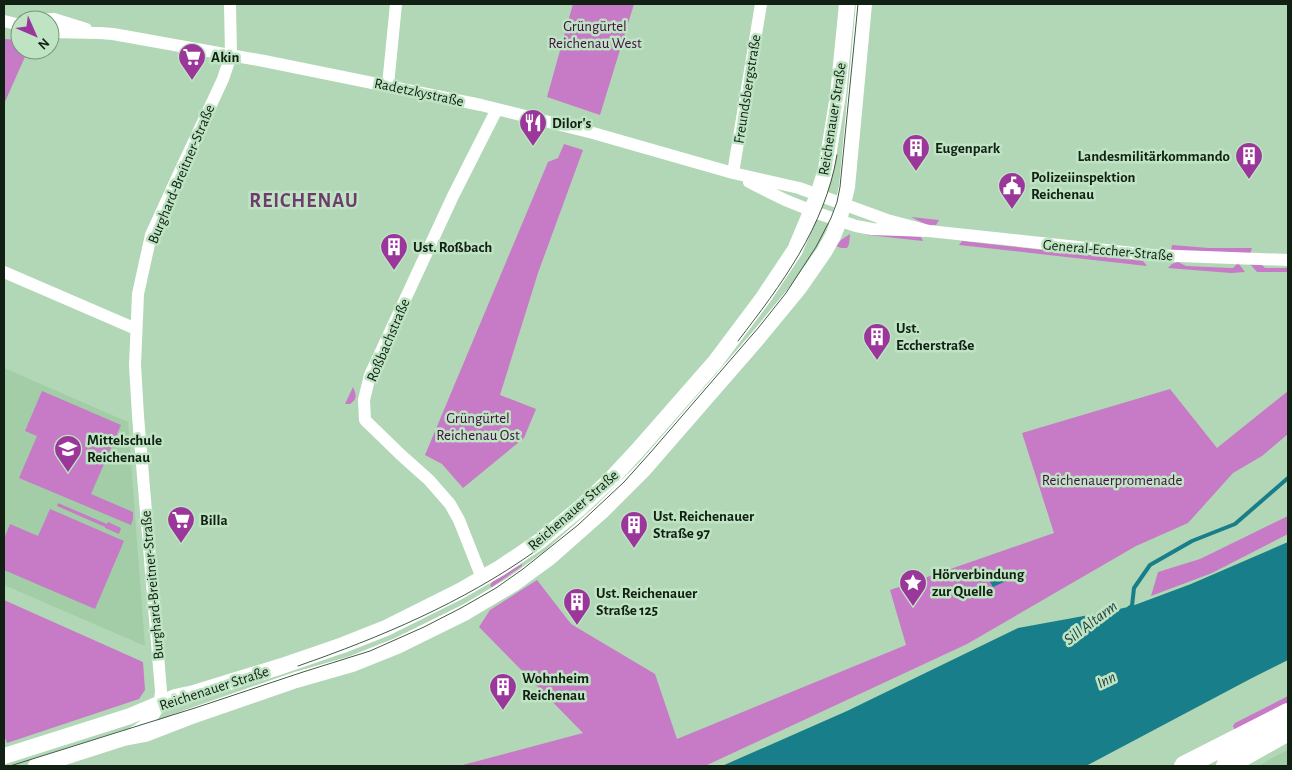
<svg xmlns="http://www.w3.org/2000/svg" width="1292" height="770" viewBox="0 0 1292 770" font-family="'Alegreya Sans',sans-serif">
<rect width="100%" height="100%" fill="#b2d7b6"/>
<path fill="#a2cda6" d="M4 368 128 422 145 646 4 585Z
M1288 750V766H1259L1274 757Z"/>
<path fill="#c77ac5" d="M573 4H634L600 115 547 97Z
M4 39 20 40V50H28L4 104Z
M564 144 583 150 538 273 500 395 536 409 524 438 463 488 442 464 425 455 548 162 558 158Z
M911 217 939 220 936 225H927Z
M882 233 921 237 923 241 868 235 867 234Z
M850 234 849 244 847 248H841L836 246 841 240Z
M962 241 1143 261 1147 266 959 245Z
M1172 245 1209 248H1252L1250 254 1171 251Z
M1178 262 1186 266 1231 268H1233L1237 264H1239L1245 272 1231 273 1168 268 1172 264Z
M1250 264 1262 265 1265 268H1288V272H1257Z
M353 387C356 394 358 399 350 404H345Z
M1170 389 1217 448 1288 391V434L1262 456 1233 473 1188 523 1136 546 967 644 705 766H459L583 733 479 627 490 610 537 580 571 624 655 674 677 739 906 645 890 590 1054 533 1022 433Z
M42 391 121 425 91 494 133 512V519L131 525 19 478 37 436 25 431Z
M58 503 107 524 108 522 121 528 119 534 105 528V527L57 506Z
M50 509 124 541 95 609 4 570V539L10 524 38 536Z
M1288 516V534L1212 573 1151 596 1158 572 1200 559Z
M522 564V566L492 587 490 586 492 582Z
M4 600 143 662 145 690 139 699 7 743 4 735Z
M1288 696V704L1235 731 1233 726 1235 723Z"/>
<path fill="#177e8a" d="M1288 542V660L1252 678 1086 766H722L847 711 1018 628 1111 611 1132 606 1191 584Z
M1002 573 1006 581 993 587 989 580Z"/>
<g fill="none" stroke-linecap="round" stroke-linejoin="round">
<path stroke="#177e8a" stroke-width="4" d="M1129 608 1132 606 1134 588 1150 565 1192 541 1235 524 1288 478"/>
<path stroke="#fff" stroke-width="12" d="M38 20 54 19 86 29
M4 21 20 25
M50 32 100 33 113 34 264 61 481 105 593 133 733 173 799 188 887 220 929 231
M388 85 396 4
M733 173 761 4
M749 182 785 200 820 214 856 226 872 229 929 231 1152 255 1288 260
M4 272 136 329
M482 578 459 520 450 504 429 480 401 455 365 420 364 400 370 375 453 196 497 109
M131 734C149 724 160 712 161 691L138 416 135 365 138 294 151 235 182 167 223 79 231 55 230 4"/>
<path stroke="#fff" stroke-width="16" d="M4 756 130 716 175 697 194 693 282 666 343 645 386 628 460 591 500 568 540 541 580 508 611 479 637 451 715 362 763 298 795 250 818 195 826 169 838 95 847 4
M36 766 124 738 145 734 189 717 296 680 352 664 397 646 466 612 513 584 550 557 602 511 644 469 757 339 799 288 824 252 833 236 839 221 847 187 864 4"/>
<path stroke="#fff" stroke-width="20" d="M1184 766 1288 713
M1226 766 1288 731"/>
<path stroke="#435946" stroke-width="1" d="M738 341C781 285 825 227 837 155
M298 666C381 637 462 603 534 552
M10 766 198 707 303 672 370 651 424 627 461 608 496 588 523 569 578 525 624 482 650 453 759 327 786 293 816 247 831 218 837 202 840 187 858 4"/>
</g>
<defs>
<symbol id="supermarket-pin" viewBox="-11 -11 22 30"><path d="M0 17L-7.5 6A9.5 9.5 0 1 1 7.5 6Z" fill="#9b369b" stroke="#bfe4c3"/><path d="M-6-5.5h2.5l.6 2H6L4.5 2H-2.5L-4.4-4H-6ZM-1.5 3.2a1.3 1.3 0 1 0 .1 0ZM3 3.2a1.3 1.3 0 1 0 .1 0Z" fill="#fff"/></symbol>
<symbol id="restaurant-pin" viewBox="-11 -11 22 30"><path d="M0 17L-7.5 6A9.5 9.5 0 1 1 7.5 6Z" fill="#9b369b" stroke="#bfe4c3"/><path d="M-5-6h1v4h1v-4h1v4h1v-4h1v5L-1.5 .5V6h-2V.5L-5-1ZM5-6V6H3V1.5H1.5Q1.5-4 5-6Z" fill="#fff"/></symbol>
<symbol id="building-pin" viewBox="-11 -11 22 30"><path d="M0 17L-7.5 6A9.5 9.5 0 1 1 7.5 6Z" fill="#9b369b" stroke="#bfe4c3"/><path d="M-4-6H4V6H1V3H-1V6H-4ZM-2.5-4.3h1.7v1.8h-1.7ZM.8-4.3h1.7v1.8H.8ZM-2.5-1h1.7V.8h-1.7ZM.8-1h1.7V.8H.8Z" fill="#fff"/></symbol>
<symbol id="civic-pin" viewBox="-11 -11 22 30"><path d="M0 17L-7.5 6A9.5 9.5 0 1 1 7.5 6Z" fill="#9b369b" stroke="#bfe4c3"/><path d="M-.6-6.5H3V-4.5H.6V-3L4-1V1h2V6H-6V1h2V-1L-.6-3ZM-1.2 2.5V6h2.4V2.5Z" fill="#fff"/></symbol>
<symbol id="school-pin" viewBox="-11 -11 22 30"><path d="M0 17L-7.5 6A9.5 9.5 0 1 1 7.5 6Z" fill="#9b369b" stroke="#bfe4c3"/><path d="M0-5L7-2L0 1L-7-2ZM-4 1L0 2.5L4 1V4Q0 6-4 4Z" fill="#fff"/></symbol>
<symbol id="sight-pin" viewBox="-11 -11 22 30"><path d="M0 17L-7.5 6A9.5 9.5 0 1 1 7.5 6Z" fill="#9b369b" stroke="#bfe4c3"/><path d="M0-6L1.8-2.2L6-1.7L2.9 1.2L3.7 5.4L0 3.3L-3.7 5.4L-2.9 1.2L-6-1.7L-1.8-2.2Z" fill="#fff"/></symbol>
</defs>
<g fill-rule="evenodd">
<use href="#supermarket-pin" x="176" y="41" width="32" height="43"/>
<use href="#restaurant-pin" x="517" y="107" width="32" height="43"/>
<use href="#building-pin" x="900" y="132" width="32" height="43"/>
<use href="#building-pin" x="1233" y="140" width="32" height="43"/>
<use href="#civic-pin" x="996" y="170" width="32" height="43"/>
<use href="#building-pin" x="378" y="231" width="32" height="43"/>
<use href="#building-pin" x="861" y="321" width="32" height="43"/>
<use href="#school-pin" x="52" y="433" width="32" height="43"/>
<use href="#supermarket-pin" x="165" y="504" width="32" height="43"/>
<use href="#building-pin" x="618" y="509" width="32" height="43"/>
<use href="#sight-pin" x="897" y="567" width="32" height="43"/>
<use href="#building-pin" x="561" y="586" width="32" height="43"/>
<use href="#building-pin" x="487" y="671" width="32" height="43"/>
</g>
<g text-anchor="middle" stroke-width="5" stroke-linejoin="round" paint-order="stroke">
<g font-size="15" fill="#430e43" stroke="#bfe4c3">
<text x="595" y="31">Grüngürtel<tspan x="595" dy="17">Reichenau West</tspan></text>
<text x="478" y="423">Grüngürtel<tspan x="478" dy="17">Reichenau Ost</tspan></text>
<text x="1112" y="485">Reichenauerpromenade</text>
</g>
<g font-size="15" font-weight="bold" fill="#122014" stroke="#bfe4c3" text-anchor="start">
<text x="211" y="62">Akin</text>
<text x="552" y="128">Dilor's</text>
<text x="935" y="153">Eugenpark</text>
<text x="1230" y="161" text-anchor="end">Landesmilitärkommando</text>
<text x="1031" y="182">Polizeiinspektion<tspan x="1031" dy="17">Reichenau</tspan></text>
<text x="413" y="252">Ust. Roßbach</text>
<text x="896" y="333">Ust.<tspan x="896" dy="17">Eccherstraße</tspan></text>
<text x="87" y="445">Mittelschule<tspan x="87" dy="17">Reichenau</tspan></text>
<text x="653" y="521">Ust. Reichenauer<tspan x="653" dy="17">Straße 97</tspan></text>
<text x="200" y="525">Billa</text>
<text x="932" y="579">Hörverbindung<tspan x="932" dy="17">zur Quelle</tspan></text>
<text x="596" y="598">Ust. Reichenauer<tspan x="596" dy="17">Straße 125</tspan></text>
<text x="522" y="683">Wohnheim<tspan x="522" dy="17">Reichenau</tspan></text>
</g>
<g font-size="15" fill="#122014" stroke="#bfe4c3">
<text transform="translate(747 89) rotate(-81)" y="5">Freundsbergstraße</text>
<text transform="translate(419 92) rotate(12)" y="5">Radetzkystraße</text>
<text transform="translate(832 119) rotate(-81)" y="5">Reichenauer Straße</text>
<text transform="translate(181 174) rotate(-67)" y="5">Burghard-Breitner-Straße</text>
<text transform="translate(1108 250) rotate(5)" y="5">General-Eccher-Straße</text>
<text transform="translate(388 340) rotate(-67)" y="5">Roßbachstraße</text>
<text transform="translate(573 510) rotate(-41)" y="5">Reichenauer Straße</text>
<text transform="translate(152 585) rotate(-95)" y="5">Burghard-Breitner-Straße</text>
<text transform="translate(214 688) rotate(-18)" y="5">Reichenauer Straße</text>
</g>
<g font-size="16" font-style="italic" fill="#223e42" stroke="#bfe4c3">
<text transform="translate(1090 622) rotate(-37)" y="6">Sill Altarm</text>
<text transform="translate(1106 679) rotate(-25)" y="6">Inn</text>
</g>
<g font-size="20" font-weight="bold" letter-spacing="1" fill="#6f3c6e" stroke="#bfe4c3">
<text x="304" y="207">REICHENAU</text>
</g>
</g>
<rect width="1292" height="770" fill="none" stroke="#122014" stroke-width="10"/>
<g transform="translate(35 35) rotate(135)"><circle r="24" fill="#bfe4c3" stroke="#7a967d"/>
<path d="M0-4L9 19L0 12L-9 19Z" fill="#9b369b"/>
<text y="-8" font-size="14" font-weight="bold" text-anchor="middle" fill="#122014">N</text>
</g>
</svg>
